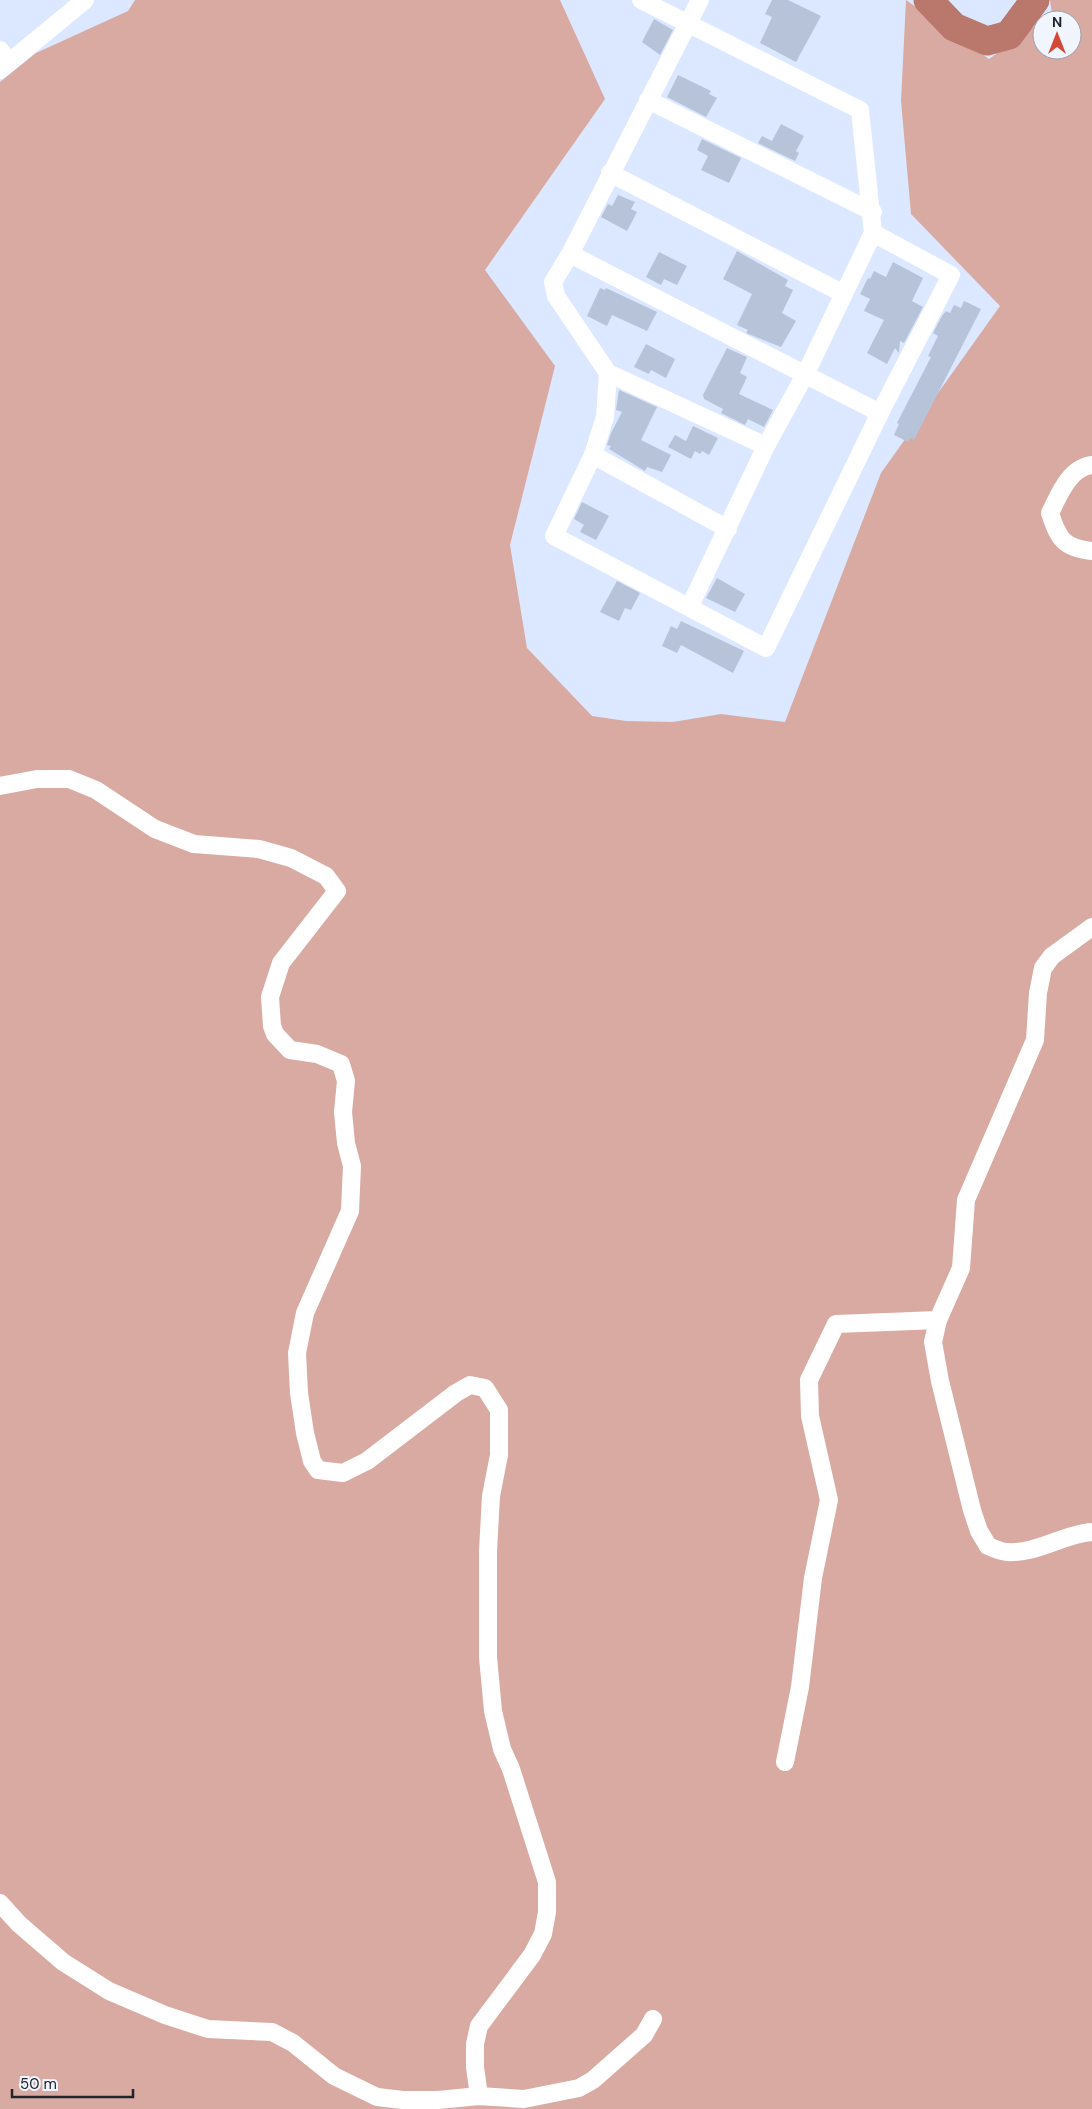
<svg xmlns="http://www.w3.org/2000/svg" width="1092" height="2109" font-family="'DM Sans',sans-serif">
  <style>
    .green { fill: #d9aaa1 }
    .lines { fill: none; stroke-linecap: round; stroke-linejoin: round }
    .river { stroke: #ba786c; stroke-width: 29 }
    .building { fill: #b7c3d9 }
    .street { stroke: #fff; stroke-width: 18 }
  </style>
  <rect width="100%" height="100%" fill="#dce8ff"/>
  <polygon class="green" points="135,0 560,0 605,99 485,270 555,366 510,545 527,648 592,716 626,721 673,722 721,714 785,722 881,473 1000,306 911,214 901,101 906,0 989,59 1042,21 1042,50 1072,50 1072,20 1043,20 1052,14 1050,0 1092,0 1092,2109 0,2109 0,82 36,53 128,11"/>
  <g class="lines">
    <polyline class="river" points="928,0 954,27 987,41 1009,35 1035,0"/>
  </g>
  <g class="building">
    <polygon points="772,0 788,0 821,16 796,62 760,43 772,17 765,14"/>
    <polygon points="654,19 673,30 660,55 642,42"/>
    <polygon points="678,75 711,91 709,94 717,98 706,117 667,97"/>
    <polygon points="781,124 804,136 796,151 799,153 795,161 758,143 762,136 772,141"/>
    <polygon points="702,139 741,158 729,183 701,170 708,156 697,150"/>
    <polygon points="618,195 635,202 631,209 637,212 627,231 601,217 608,204 612,206"/>
    <polygon points="737,251 788,280 785,286 793,290 782,313 796,321 781,347 746,333 748,330 737,325 752,294 723,279"/>
    <polygon points="659,252 687,266 677,285 664,279 661,285 646,277"/>
    <polygon points="893,262 923,278 912,301 923,307 904,343 900,341 899,353 895,348 887,364 867,353 884,320 864,311 870,299 860,294 868,278 870,279 874,271 886,277"/>
    <polygon points="600,288 605,290 606,288 657,312 647,331 612,315 607,326 587,316"/>
    <polygon points="964,301 981,309 914,440 910,438 908,442 894,435 899,424 897,423 931,357 928,356 938,336 933,333 942,316 946,311 950,313 954,305 961,308"/>
    <polygon points="646,344 675,359 666,378 651,370 649,374 634,367"/>
    <polygon points="727,348 747,357 740,373 747,377 739,394 773,410 764,427 748,419 745,425 721,413 723,409 704,399 703,395"/>
    <polygon points="619,390 657,407 641,440 671,455 662,472 647,467 645,471 609,449 611,446 607,445 611,433 622,412 616,410"/>
    <polygon points="693,426 718,438 709,455 702,451 700,454 695,451 691,459 668,447 675,435 686,441"/>
    <polygon points="582,502 609,516 596,540 580,532 584,525 574,519"/>
    <polygon points="717,578 745,594 735,612 706,598"/>
    <polygon points="617,581 640,593 631,610 625,608 619,621 600,612"/>
    <polygon points="681,621 744,651 733,673 681,645 677,653 662,646 671,626 677,629"/>
  </g>
  <g class="lines">
    <g class="street">
      <polyline points="641,0 860,110 873,233 806,373 766,446 690,606"/>
      <polyline points="700,0 570,254 553,282 556,296 608,373 605,417 593,455 554,536 766,648 880,413 951,275 873,233"/>
      <polyline points="0,50 10,62"/>
      <polyline points="0,70 85,0"/>
      <polyline points="648,100 873,212"/>
      <polyline points="610,173 844,294"/>
      <polyline points="570,254 880,413"/>
      <polyline points="608,373 766,446"/>
      <polyline points="593,455 728,529"/>
      <path d="M1092 465C1069 468 1059 495 1050 513 1058 539 1064 548 1092 551"/>
      <polyline points="0,786 37,779 69,779 96,790 155,829 194,844 259,849 291,858 326,876 337,891 281,963 270,997 272,1026 275,1034 290,1050 317,1054 341,1064 346,1081 343,1112 346,1143 352,1166 350,1211 305,1313 297,1353 299,1393 305,1433 312,1461 318,1470 343,1473 367,1461 456,1393 470,1385 485,1388 499,1410 499,1455 491,1496 488,1551 488,1657 493,1711 502,1749 511,1769 547,1882 547,1912 543,1934 532,1955 479,2026 475,2044 475,2067 479,2096"/>
      <path d="M1092 927 1052 956 1043 968 1038 993 1035 1040 966 1200 961 1268 938 1320 933 1342 940 1381 972 1510 979 1531 988 1546C993 1548 1001 1552 1007 1552 1037 1554 1063 1534 1092 1532"/>
      <polyline points="785,1762 800,1687 813,1578 829,1500 810,1416 809,1380 836,1324 938,1320"/>
      <polyline points="0,1903 19,1924 63,1962 109,1991 165,2015 208,2029 272,2032 293,2043 334,2076 377,2097 403,2100 438,2100 479,2096 524,2099 579,2088 593,2080 644,2035 653,2019"/>
    </g>
  </g>
  <g transform="translate(1057 35)"><circle r="24" fill="#f0f5fe" stroke="#9da1aa"/>
  <path d="M0-4L9 19L0 12L-9 19Z" fill="#d54835"/>
  <text y="-8" font-size="14" font-weight="bold" text-anchor="middle" fill="#20242c">N</text>
  </g>
  <path d="M12 2089v8h121v-8" fill="none" stroke="#20242c" stroke-width="2.5"/>
  <text x="20" y="2089" font-size="15" fill="#20242c" stroke="#f0f5fe" stroke-width="4" paint-order="stroke">50 m</text>
</svg>
